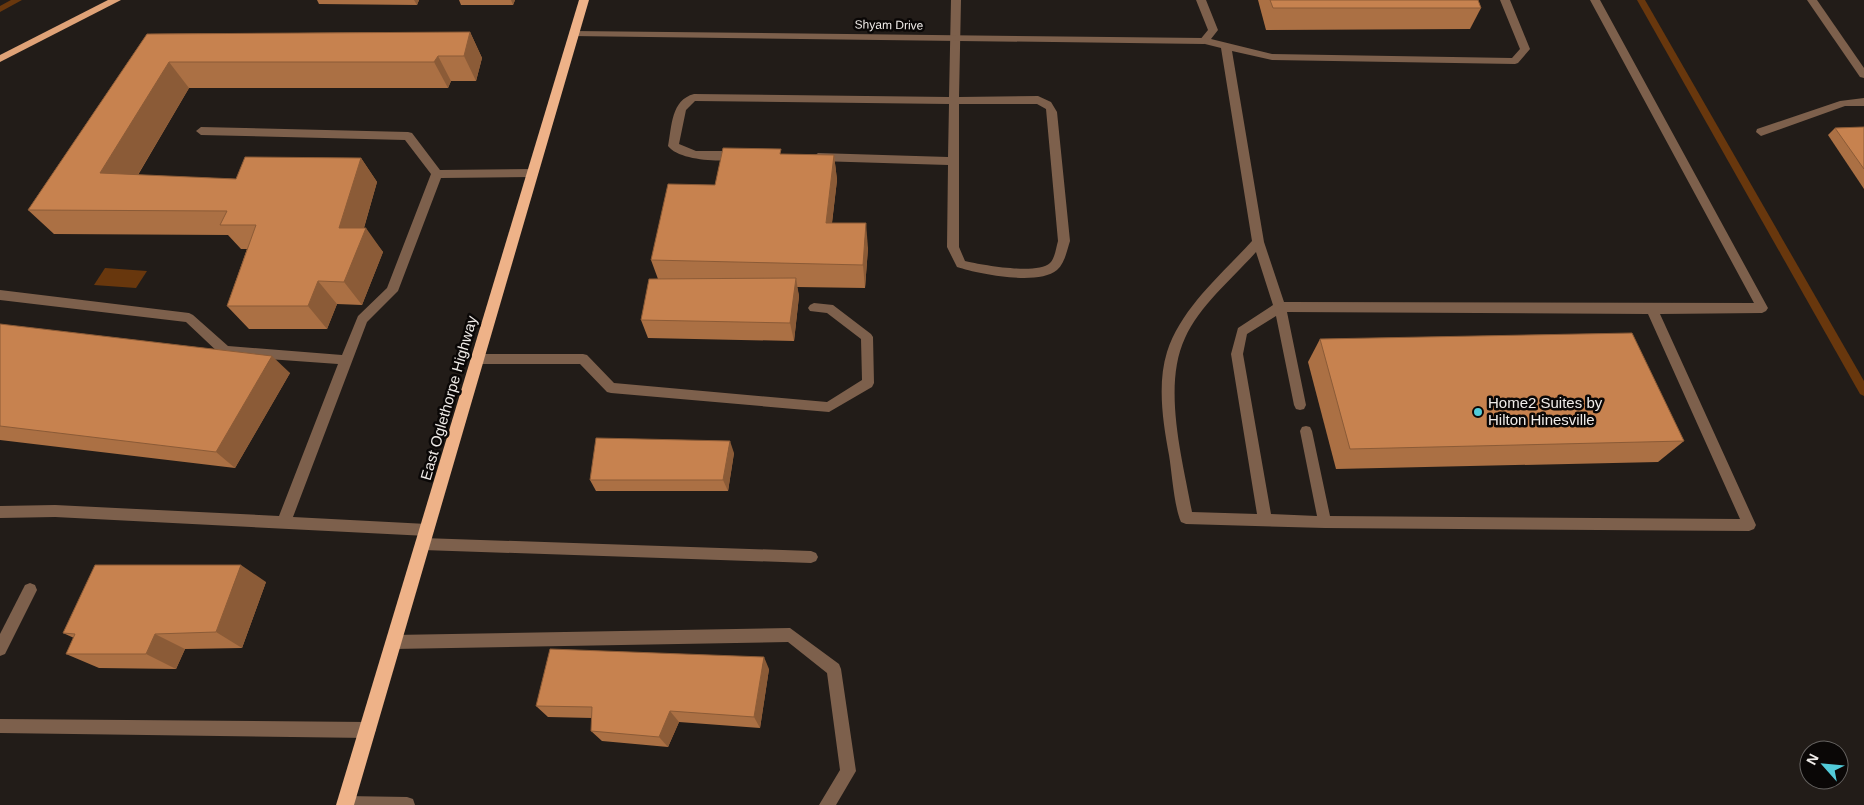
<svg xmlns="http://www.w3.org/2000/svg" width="1864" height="805" font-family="Arial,sans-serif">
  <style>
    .water { fill: #68370d }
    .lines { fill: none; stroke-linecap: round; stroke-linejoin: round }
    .stream { fill: #68370d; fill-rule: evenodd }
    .service { fill: #7d604c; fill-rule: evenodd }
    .minor { fill: #7d604c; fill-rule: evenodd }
    .primary { fill: #dfa277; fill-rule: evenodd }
    .trunk { fill: #eeb288; fill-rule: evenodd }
    .wall { fill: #ab7044 }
    .shaded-wall { fill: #8b5b37 }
    .building { fill: #c7824f; stroke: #8b5b37 }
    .poi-dot { fill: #52cbd9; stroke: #0a0706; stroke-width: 2 }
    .labels { text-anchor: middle; stroke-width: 5; stroke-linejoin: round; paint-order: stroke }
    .far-street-label { font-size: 12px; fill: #f0ece9; stroke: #0a0706 }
    .street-label { font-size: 15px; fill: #f0ece9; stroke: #0a0706 }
    .poi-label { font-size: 15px; fill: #f0ece9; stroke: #0a0706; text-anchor: start }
  </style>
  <rect width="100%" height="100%" fill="#221c18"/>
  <polygon class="water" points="105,268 147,271 136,288 94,285"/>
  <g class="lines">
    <g class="stream">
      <polygon points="11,0 22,0 0,12 0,6"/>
      <polygon points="1637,0 1645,0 1864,381 1864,396 1860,394"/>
    </g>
    <g class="service">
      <path d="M951 0H961L959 97 1038 96 1051 102 1057 112 1070 241C1067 250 1065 263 1057 270 1038 286 979 274 957 267L947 247 948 165 818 161 813 157 818 153 948 157 949 104 695 101 686 110 679 144 696 151H738L742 152 743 155 742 158C725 163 679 161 668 146 672 126 671 100 694 94L949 97ZM959 104H1037L1046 109 1058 241C1056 248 1055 258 1050 263 1037 275 982 265 965 261L959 247Z"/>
      <path d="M1196 0H1206L1218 30 1211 39 1272 54 1512 58 1520 49 1500 0H1510L1530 49 1518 63 1515 64 1272 60 1232 51 1264 242 1284 302 1754 303 1590 0H1600L1768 308 1766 311 1762 313 1660 314 1756 525 1754 529 1749 531 1325 528 1186 524 1181 522C1174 506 1172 473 1169 455 1163 423 1157 384 1167 352 1181 308 1222 274 1252 241L1221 48 1201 43 1199 41 1208 30ZM1256 252 1273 305 1238 328 1231 354 1257 514 1192 512C1183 461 1162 387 1185 338 1200 305 1232 279 1256 252ZM1287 312 1648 314 1740 519 1330 516 1312 431 1310 427 1306 426 1302 427 1300 431 1317 516 1271 514 1243 354 1247 334 1276 316 1294 405 1296 409 1300 410 1304 409 1306 405Z"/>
      <polygon points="1807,0 1817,0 1864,68 1864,78 1860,77"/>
      <polygon points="1864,98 1864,106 1845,106 1761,136 1756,132 1757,129 1840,101"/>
      <polygon points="201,127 408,132 412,133 440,170 533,169 538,173 533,177 441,178 398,291 367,322 293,517 427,524 432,526 434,530 432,534 427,536 55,517 0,518 0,506 55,505 279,516 338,364 225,356 221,355 186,322 0,300 0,290 189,313 193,315 228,346 342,355 358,316 387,288 431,174 405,140 201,135 196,131"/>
      <polygon points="814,303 833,305 871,334 873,337 874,383 872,387 829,412 611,393 607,392 580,364 477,364 473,363 471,359 473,355 477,354 583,354 587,355 614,383 827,402 862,380 861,339 827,313 810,311 808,308 810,305"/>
      <polygon points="423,538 811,551 816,553 818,557 816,561 811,563 423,550 418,548 416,544 418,540"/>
      <polygon points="30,583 35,585 37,590 5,654 0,656 0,634 25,585"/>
      <polygon points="790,628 839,664 841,669 856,771 836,805 819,805 840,770 827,673 788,642 393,649 388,647 386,642 388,637 393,635"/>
      <polygon points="0,719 368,722 373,725 376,730 373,735 368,738 0,733"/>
      <polygon points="345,796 407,797 413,799 415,805 338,805 339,798"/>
    </g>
    <polygon class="minor" points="574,31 1204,38 1209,41 1204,44 571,36 571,32"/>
    <polygon class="primary" points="108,0 121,0 0,62 0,55"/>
    <polygon class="trunk" points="579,0 589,0 354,805 336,805"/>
  </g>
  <g class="wall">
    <polygon points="317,0 419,0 417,5 319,4"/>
    <polygon points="459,0 515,0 513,5 461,5"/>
    <polygon points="1258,0 1478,0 1481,8 1470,29 1266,30"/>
    <polygon points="470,32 482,58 476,81 451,81 448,88 189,88 138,175 236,179 361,158 377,182 364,228 383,252 362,305 337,304 327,329 249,329 227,306 247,249 241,249 228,235 54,234 28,210 147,34"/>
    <polygon points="1864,127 1864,189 1828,135 1835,128"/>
    <polygon points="782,154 834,155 837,180 832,223 868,248 865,288 797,287 799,296 794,341 648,338 641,320 658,279 651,260 715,185"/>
    <polygon points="0,324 290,373 235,468 0,440"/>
    <polygon points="1320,339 1684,441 1658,462 1336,469 1308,362"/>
    <polygon points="734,453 728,491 596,491 590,480"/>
    <polygon points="266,582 242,648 185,649 176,669 99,668 66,654 74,638 63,633"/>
    <polygon points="769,669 760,728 679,722 668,747 602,741 591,731 592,718 548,717 536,706"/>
  </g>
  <g class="shaded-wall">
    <polygon points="414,0 419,0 417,5"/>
    <polygon points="511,0 515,0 513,5"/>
    <polygon points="470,32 482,58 476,81 464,56"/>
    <polygon points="438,56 451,81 448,88 434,62"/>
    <polygon points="169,62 189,88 124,198 100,173"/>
    <polygon points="834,155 837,180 829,247 826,223"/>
    <polygon points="361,158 377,182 358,248 366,228 383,252 362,305 344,282 339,228"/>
    <polygon points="866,223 868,248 865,288 863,265"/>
    <polygon points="796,278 799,296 794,341 790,323"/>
    <polygon points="318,281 337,304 327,329 308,306"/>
    <polygon points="272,356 290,373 235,468 216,452"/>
    <polygon points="730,441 734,453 728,491 723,480"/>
    <polygon points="241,565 266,582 242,648 216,632"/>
    <polygon points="155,634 185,649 176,669 146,654"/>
    <polygon points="764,657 769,669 760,728 754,717"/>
    <polygon points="670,711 679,722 668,747 659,737"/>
  </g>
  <g class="building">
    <polygon points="1270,0 1478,0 1481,8 1273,8"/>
    <polygon points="470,32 464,56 438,56 434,62 169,62 100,173 236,179 245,157 361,158 339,228 366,228 344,282 318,281 308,306 227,306 256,225 220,225 227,211 28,210 147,34"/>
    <polygon points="1864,127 1864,169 1835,128"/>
    <polygon points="723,148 781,149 780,154 834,155 826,223 866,223 863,265 651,260 668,184 715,185"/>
    <polygon points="796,278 790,323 641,320 649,279"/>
    <polygon points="0,324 272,356 216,452 0,426"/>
    <polygon points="1632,333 1684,441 1350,449 1320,339"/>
    <polygon points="596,438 730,441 723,480 590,480"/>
    <polygon points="95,565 241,565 216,632 155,634 146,654 66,654 75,634 63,633"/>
    <polygon points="550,649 764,657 754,717 670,711 659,737 591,731 592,707 536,706"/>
  </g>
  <circle class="poi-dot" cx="1478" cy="412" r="5"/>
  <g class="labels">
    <g class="far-street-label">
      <text transform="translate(889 25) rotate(1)" y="4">Shyam Drive</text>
    </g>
    <g class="street-label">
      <text transform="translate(449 398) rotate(-74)" y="5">East Oglethorpe Highway</text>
    </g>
    <g class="poi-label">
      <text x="1488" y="408">Home2 Suites by<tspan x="1488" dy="17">Hilton Hinesville</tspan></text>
    </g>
  </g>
  <g transform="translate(1824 765) rotate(297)"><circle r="24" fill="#0a0706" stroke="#666361"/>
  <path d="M0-4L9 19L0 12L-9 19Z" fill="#52cbd9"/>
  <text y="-8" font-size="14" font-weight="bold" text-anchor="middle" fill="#f0ece9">N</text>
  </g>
</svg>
